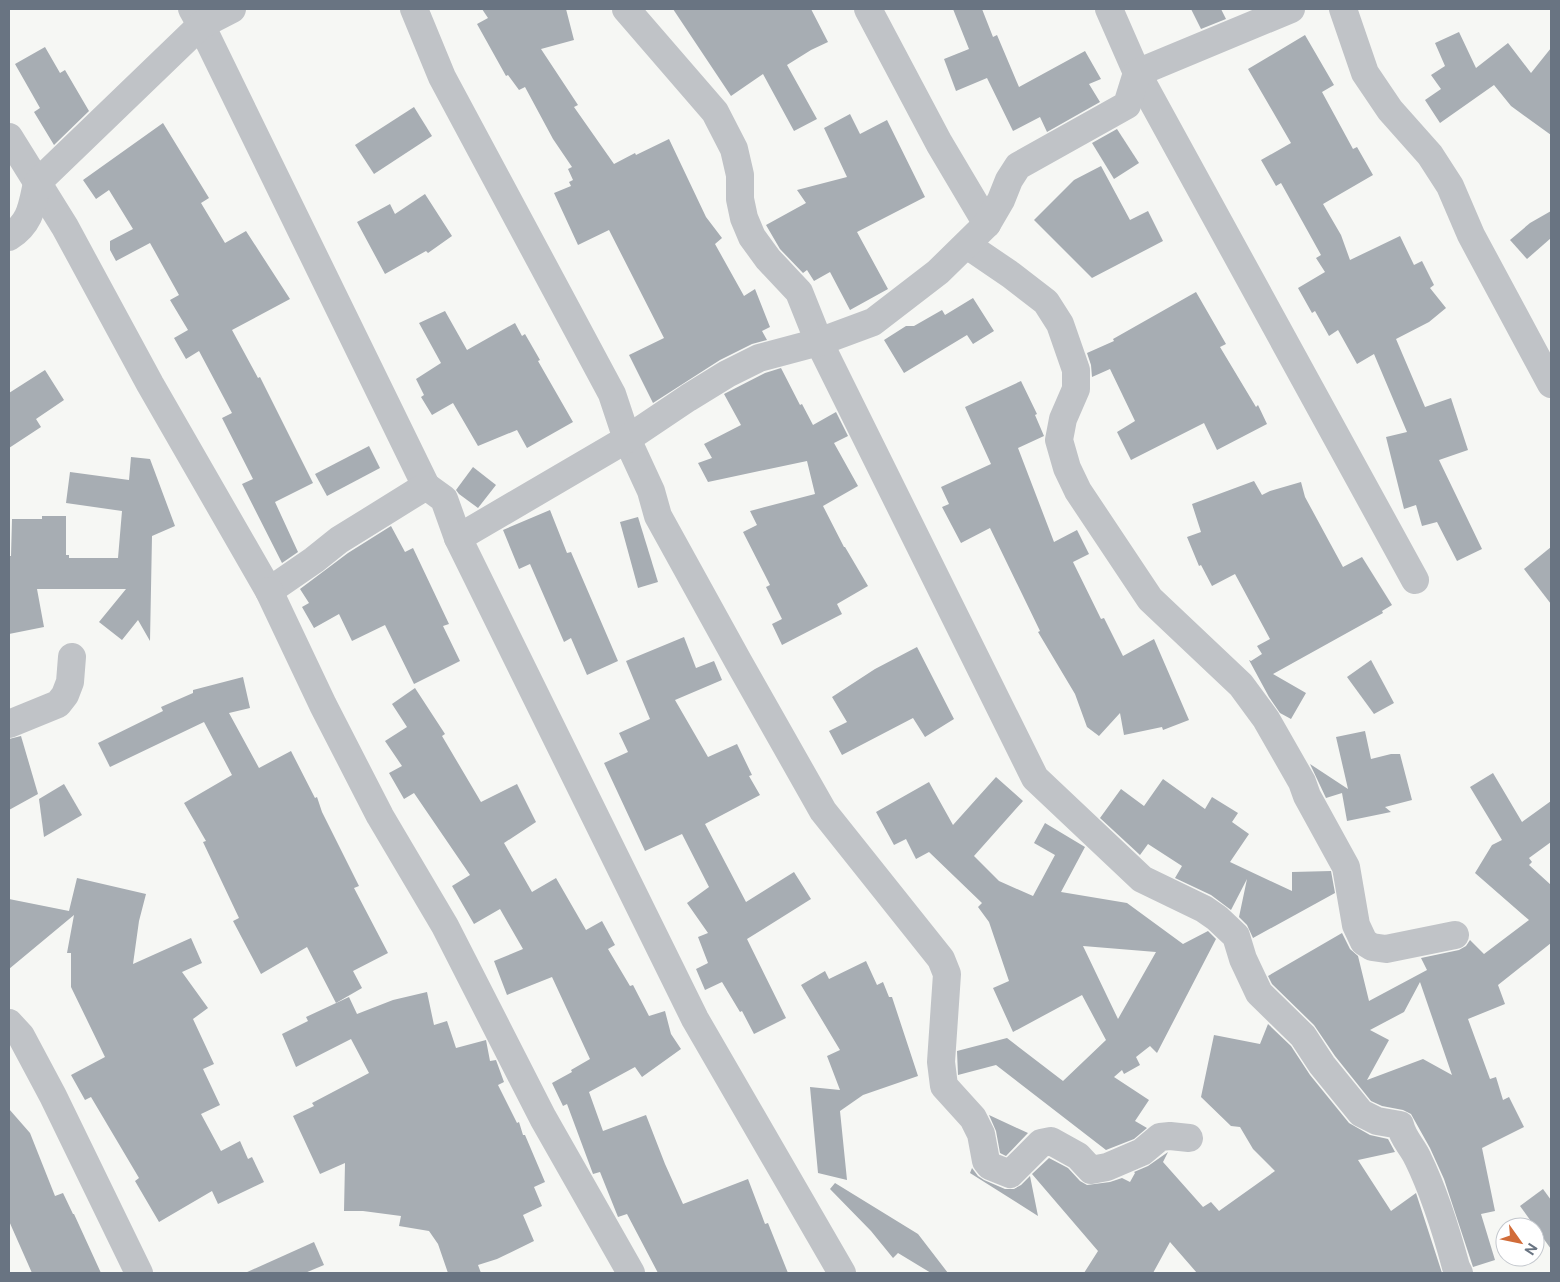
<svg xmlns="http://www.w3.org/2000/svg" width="1560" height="1282" font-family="'Public Sans',sans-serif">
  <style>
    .building { fill: #a7adb3; fill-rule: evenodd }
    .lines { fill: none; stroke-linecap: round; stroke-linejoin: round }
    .minor { stroke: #c0c3c7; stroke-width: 28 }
  </style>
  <rect width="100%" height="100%" fill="#f6f7f4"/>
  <g class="building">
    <polygon points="482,9 566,9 574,40 541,49 578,105 574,107 614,164 635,153 636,155 669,139 706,217 722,238 715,244 744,296 755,289 770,327 762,331 767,340 752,344 720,360 653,403 629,355 664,338 609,230 578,245 554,193 571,186 569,182 573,180 568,169 572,167 553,139 525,87 519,90 508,75 506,76 477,24 488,18"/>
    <polygon points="673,9 811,9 828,42 811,50 787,65 817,119 794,131 763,74 731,96"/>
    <polygon points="953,9 982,9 993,37 997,35 1019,87 1085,51 1101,79 1089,84 1100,102 1047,132 1040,117 1013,131 987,78 956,91 944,59 969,49"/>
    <polygon points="1191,9 1221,9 1226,19 1201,29"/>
    <polygon points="1459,32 1476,68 1508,43 1531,73 1551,48 1551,135 1511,106 1494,85 1440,123 1425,100 1441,89 1431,75 1445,66 1435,43"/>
    <polygon points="1305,35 1334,85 1322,92 1353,149 1357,147 1373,175 1323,204 1341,235 1350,260 1400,236 1414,265 1422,261 1434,285 1430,288 1446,308 1429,322 1396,339 1425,407 1451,398 1468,450 1439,460 1482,549 1457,561 1437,522 1422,526 1416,505 1404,509 1386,437 1407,432 1374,354 1357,364 1338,330 1329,336 1315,311 1312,313 1298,288 1325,272 1316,258 1321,255 1281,183 1276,186 1261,160 1291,143 1248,69"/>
    <polygon points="45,47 60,73 65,70 89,111 54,145 34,112 40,108 15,64"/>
    <polygon points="414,107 432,136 374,174 355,145"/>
    <polygon points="850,114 860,134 887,120 925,197 857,232 888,289 850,310 830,272 814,281 807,270 803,273 780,249 766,225 806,203 797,190 847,177 824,128"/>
    <polygon points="163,123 209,198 201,203 225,243 246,231 290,299 232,330 258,378 260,377 313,483 275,502 298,552 282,563 242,484 253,479 222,418 232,413 199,351 186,359 174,338 188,330 170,300 179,295 150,243 116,261 110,250 110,241 133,229 109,190 96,199 83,180"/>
    <polygon points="1117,129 1139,163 1114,179 1092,143"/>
    <polygon points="1101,166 1130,220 1148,211 1163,241 1092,278 1034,220 1074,180"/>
    <polygon points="425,194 452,236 428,253 426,251 385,274 357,222 390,204 395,214"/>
    <polygon points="1551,211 1551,238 1527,259 1510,240 1530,223"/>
    <polygon points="1196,292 1226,344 1220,347 1256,407 1258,405 1267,424 1217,450 1204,423 1131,460 1117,432 1135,421 1110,369 1092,377 1091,365 1087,353 1114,341 1113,339"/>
    <polygon points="973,298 994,331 973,344 967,335 904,373 884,340 906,326 914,326 942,310 945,315"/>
    <polygon points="445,311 467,350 515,323 522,336 525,334 540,360 538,361 573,422 527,448 517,430 478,446 453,403 432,415 421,397 424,395 416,379 441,363 419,323"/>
    <polygon points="781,368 800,405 802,404 813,425 836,412 848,436 834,443 858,486 823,506 844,547 845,547 868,586 837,604 842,614 782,645 772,624 782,619 766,587 770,585 743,532 757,525 750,511 815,494 807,461 708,482 698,463 712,458 704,444 741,425 724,394 765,373"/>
    <polygon points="45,370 64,400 36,419 41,427 9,448 9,393"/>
    <polygon points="1021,381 1037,414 1035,415 1044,436 1018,448 1054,542 1077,530 1089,554 1073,562 1101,619 1104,618 1123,656 1154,639 1189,720 1163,730 1162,727 1124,735 1120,713 1099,736 1087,727 1075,694 1038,632 1040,631 990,528 961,543 942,507 949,504 941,487 991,464 965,407"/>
    <polygon points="369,446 380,468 327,496 315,474"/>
    <polygon points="131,457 150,459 175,526 152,536 150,641 138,620 122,640 99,622 126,589 37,589 44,627 9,634 9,556 11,556 12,519 42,519 42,516 66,516 66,555 69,555 69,558 118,558 122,511 66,503 70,472 129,480"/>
    <polygon points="473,467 496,485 478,508 459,494 456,490"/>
    <polygon points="1254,481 1262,495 1270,491 1301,482 1305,497 1343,567 1362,557 1392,605 1382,611 1383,613 1273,674 1306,693 1291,719 1280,713 1269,697 1249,660 1251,661 1262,654 1257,646 1270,639 1235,574 1212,586 1201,565 1199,566 1187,537 1201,532 1192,504"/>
    <polygon points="550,510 567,553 571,552 618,661 587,675 571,638 564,642 530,564 519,569 503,530"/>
    <polygon points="638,517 658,582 638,588 620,522"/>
    <polygon points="391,526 405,552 413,548 449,624 443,626 460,661 414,684 385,625 352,641 339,614 314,628 302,607 309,603 300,589 348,553"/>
    <polygon points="1551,547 1551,604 1524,569"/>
    <polygon points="684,637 696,668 714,661 722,680 675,700 708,757 737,744 752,775 749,776 760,795 705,824 746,902 794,872 811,899 747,939 786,1018 754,1034 742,1011 740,1012 722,982 705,990 696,969 708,963 698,937 708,933 687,903 709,887 682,834 645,851 604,763 628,752 619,733 650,719 626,661"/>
    <polygon points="917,647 954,719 925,737 913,718 842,755 829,731 847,722 832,697 875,669"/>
    <polygon points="1371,660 1394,703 1374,714 1347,677"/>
    <polygon points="243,677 250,708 229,713 259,768 291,751 315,798 317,797 322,812 359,886 354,888 388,953 353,971 362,988 336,1003 307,947 261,974 233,921 239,918 203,842 206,841 184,803 232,775 204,722 110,767 98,743 163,711 161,707 193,693 193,690"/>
    <polygon points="415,688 445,734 442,736 481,802 517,784 536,822 504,843 532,892 556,878 586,930 602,921 615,945 608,949 630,986 633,985 649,1016 665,1011 671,1034 681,1049 642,1077 635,1067 589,1092 603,1131 646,1115 665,1164 683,1204 748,1179 765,1224 768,1223 788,1273 658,1273 627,1214 618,1217 600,1172 593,1174 567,1104 563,1106 552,1083 572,1072 571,1070 590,1059 552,977 507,995 494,961 523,949 500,909 474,924 452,886 470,875 414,793 404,799 389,773 402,766 385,741 407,727 392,704"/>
    <polygon points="1365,731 1371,759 1391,754 1400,754 1412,800 1385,807 1391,812 1347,821 1342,793 1326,798 1310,764 1348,789 1336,737"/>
    <polygon points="21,736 38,794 9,810 9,739"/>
    <path d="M1493 773 1522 822 1551 801V842L1529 858 1532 862 1529 865 1551 885V943L1498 985 1505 1004 1468 1019 1490 1079 1496 1077 1503 1100 1509 1097 1524 1127 1482 1148 1495 1211 1481 1214 1495 1260 1473 1267 1444 1179 1430 1148 1411 1114 1403 1110 1382 1106 1371 1101 1335 1056 1314 1025 1272 984 1268 976 1342 933 1350 949 1358 956 1369 1001 1427 970 1421 958 1459 950 1466 946 1470 940 1484 954 1529 920 1475 873 1492 845 1502 840 1470 787ZM1420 982 1452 1075 1423 1059 1367 1080 1389 1040 1370 1030 1404 1012Z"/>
    <path d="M996 777 1023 801 974 856 999 881 1033 896 1055 855 1034 843 1045 823 1085 847 1061 892 1127 903 1183 944 1208 931 1216 939 1157 1053 1150 1046 1136 1057 1140 1065 1124 1074 1122 1070 1114 1077 1149 1100 1135 1121 1147 1128 1134 1139 1106 1150 996 1065 958 1075 957 1051 1007 1038 1063 1081 1106 1040 1082 995 1013 1032 993 988 1009 981 989 922 978 907 982 903 929 852 916 859 906 839 894 845 876 812 929 782 953 825ZM1083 946 1156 952 1118 1019Z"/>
    <polygon points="1163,779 1205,809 1212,797 1238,813 1232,822 1249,834 1230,862 1292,891 1292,872 1331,871 1335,893 1253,938 1247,925 1239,917 1247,879 1231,910 1211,895 1175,878 1182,866 1148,844 1140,855 1100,818 1121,789 1144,806"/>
    <polygon points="64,784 82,815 44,837 39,799"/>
    <polygon points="77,878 146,894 139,921 133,964 191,938 202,963 182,972 208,1008 193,1019 214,1064 203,1069 220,1105 201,1114 221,1151 240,1141 248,1159 252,1157 264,1182 218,1204 212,1191 159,1222 135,1181 139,1178 91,1097 85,1100 71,1075 105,1057 71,987 71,953 67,953 74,915 9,969 9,899 69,911"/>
    <polygon points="866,961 877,985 883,982 889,997 892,997 918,1076 863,1095 840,1111 847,1180 818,1173 810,1087 840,1090 827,1056 840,1050 801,985 825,971 829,979"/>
    <polygon points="427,992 434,1025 447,1021 456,1048 486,1040 490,1061 496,1060 504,1082 498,1085 517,1123 519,1122 523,1135 525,1135 545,1182 534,1187 542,1206 523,1215 534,1241 497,1259 478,1265 481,1273 448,1273 438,1244 429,1231 399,1226 401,1216 363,1211 344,1211 345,1163 320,1174 293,1116 314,1106 312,1103 369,1073 351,1039 296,1067 282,1034 308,1021 306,1017 349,997 357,1014 393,1000"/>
    <polygon points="1268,1024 1291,1046 1310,1075 1349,1123 1370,1135 1388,1139 1395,1152 1358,1160 1391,1211 1416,1193 1442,1273 1197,1273 1170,1242 1153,1273 1084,1273 1098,1251 1032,1174 1049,1158 1068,1168 1080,1181 1087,1185 1110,1182 1122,1178 1130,1182 1135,1173 1134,1172 1148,1166 1168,1152 1163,1162 1203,1207 1211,1202 1219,1211 1275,1171 1253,1149 1240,1127 1231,1126 1201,1097 1214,1035 1260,1044"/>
    <polygon points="9,1109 30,1133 55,1196 63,1193 73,1214 74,1214 101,1273 32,1273 9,1221"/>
    <polygon points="989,1115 1028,1133 1006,1156 1000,1153 996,1131"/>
    <polygon points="972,1168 978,1176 984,1180 1005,1189 1014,1189 1021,1185 1030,1176 1038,1216 970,1173"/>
    <polygon points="835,1183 918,1234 948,1273 931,1273 898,1253 893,1258 871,1231 830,1189"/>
    <polygon points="1543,1189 1551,1200 1551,1249 1520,1206"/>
    <polygon points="314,1242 324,1265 305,1273 245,1273"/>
  </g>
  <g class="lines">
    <g class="minor">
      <polyline points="192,9 201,25 426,486"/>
      <polyline points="414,9 442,77 612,394 627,439 651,491 658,516 738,661 823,811 941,959 947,974 941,1062 944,1086 973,1118 981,1134 986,1161 990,1166 1010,1174 1041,1143 1051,1141 1078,1156 1091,1170 1107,1167 1142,1152 1160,1137 1170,1136 1189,1138"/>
      <path d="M626 9 715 112 734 149 740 175V199L744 218 752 237 768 259 799 292 819 342 1035 778 1142 879 1204 909 1217 918 1236 936 1243 959 1259 993 1303 1036 1322 1065 1361 1113 1377 1121 1400 1125C1403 1139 1413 1147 1418 1159 1435 1194 1446 1230 1456 1267L1459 1273"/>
      <polyline points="868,9 939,143 987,224"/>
      <polyline points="1109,9 1137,73 1415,580"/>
      <polyline points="1343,9 1365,73 1390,110 1430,155 1450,186 1471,235 1551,384"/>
      <polyline points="9,137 65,227 150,384 269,591 314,560 339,540 426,486 444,499 458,538 695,1019 842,1273"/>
      <path d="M9 237C31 223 32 206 37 183L201 25 232 9"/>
      <polyline points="967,245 1011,275 1046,302 1060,324 1076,370 1076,389 1063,419 1059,440 1067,468 1078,491 1150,599 1241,685 1266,719 1302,782 1307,796 1346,867 1356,925 1364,942 1372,947 1386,949 1455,935"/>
      <polyline points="458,538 627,439 688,398 727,374 759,358 819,342 873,322 938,272 987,224 1001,200 1009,180 1018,166 1127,105 1137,73 1291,9"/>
      <polyline points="269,591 323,705 380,816 445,926 543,1118 631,1273"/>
      <polyline points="9,724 58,704 65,695 70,682 72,657"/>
      <polyline points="9,1023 21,1036 53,1096 139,1273"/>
    </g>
  </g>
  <rect width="1560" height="1282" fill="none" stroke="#697482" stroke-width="20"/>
  <g transform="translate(1520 1242) rotate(123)"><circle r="24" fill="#ffffff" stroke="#c3c7cd"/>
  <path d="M0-4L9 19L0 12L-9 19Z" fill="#d16c39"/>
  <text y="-8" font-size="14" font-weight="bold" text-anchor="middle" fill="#697482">N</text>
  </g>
</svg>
